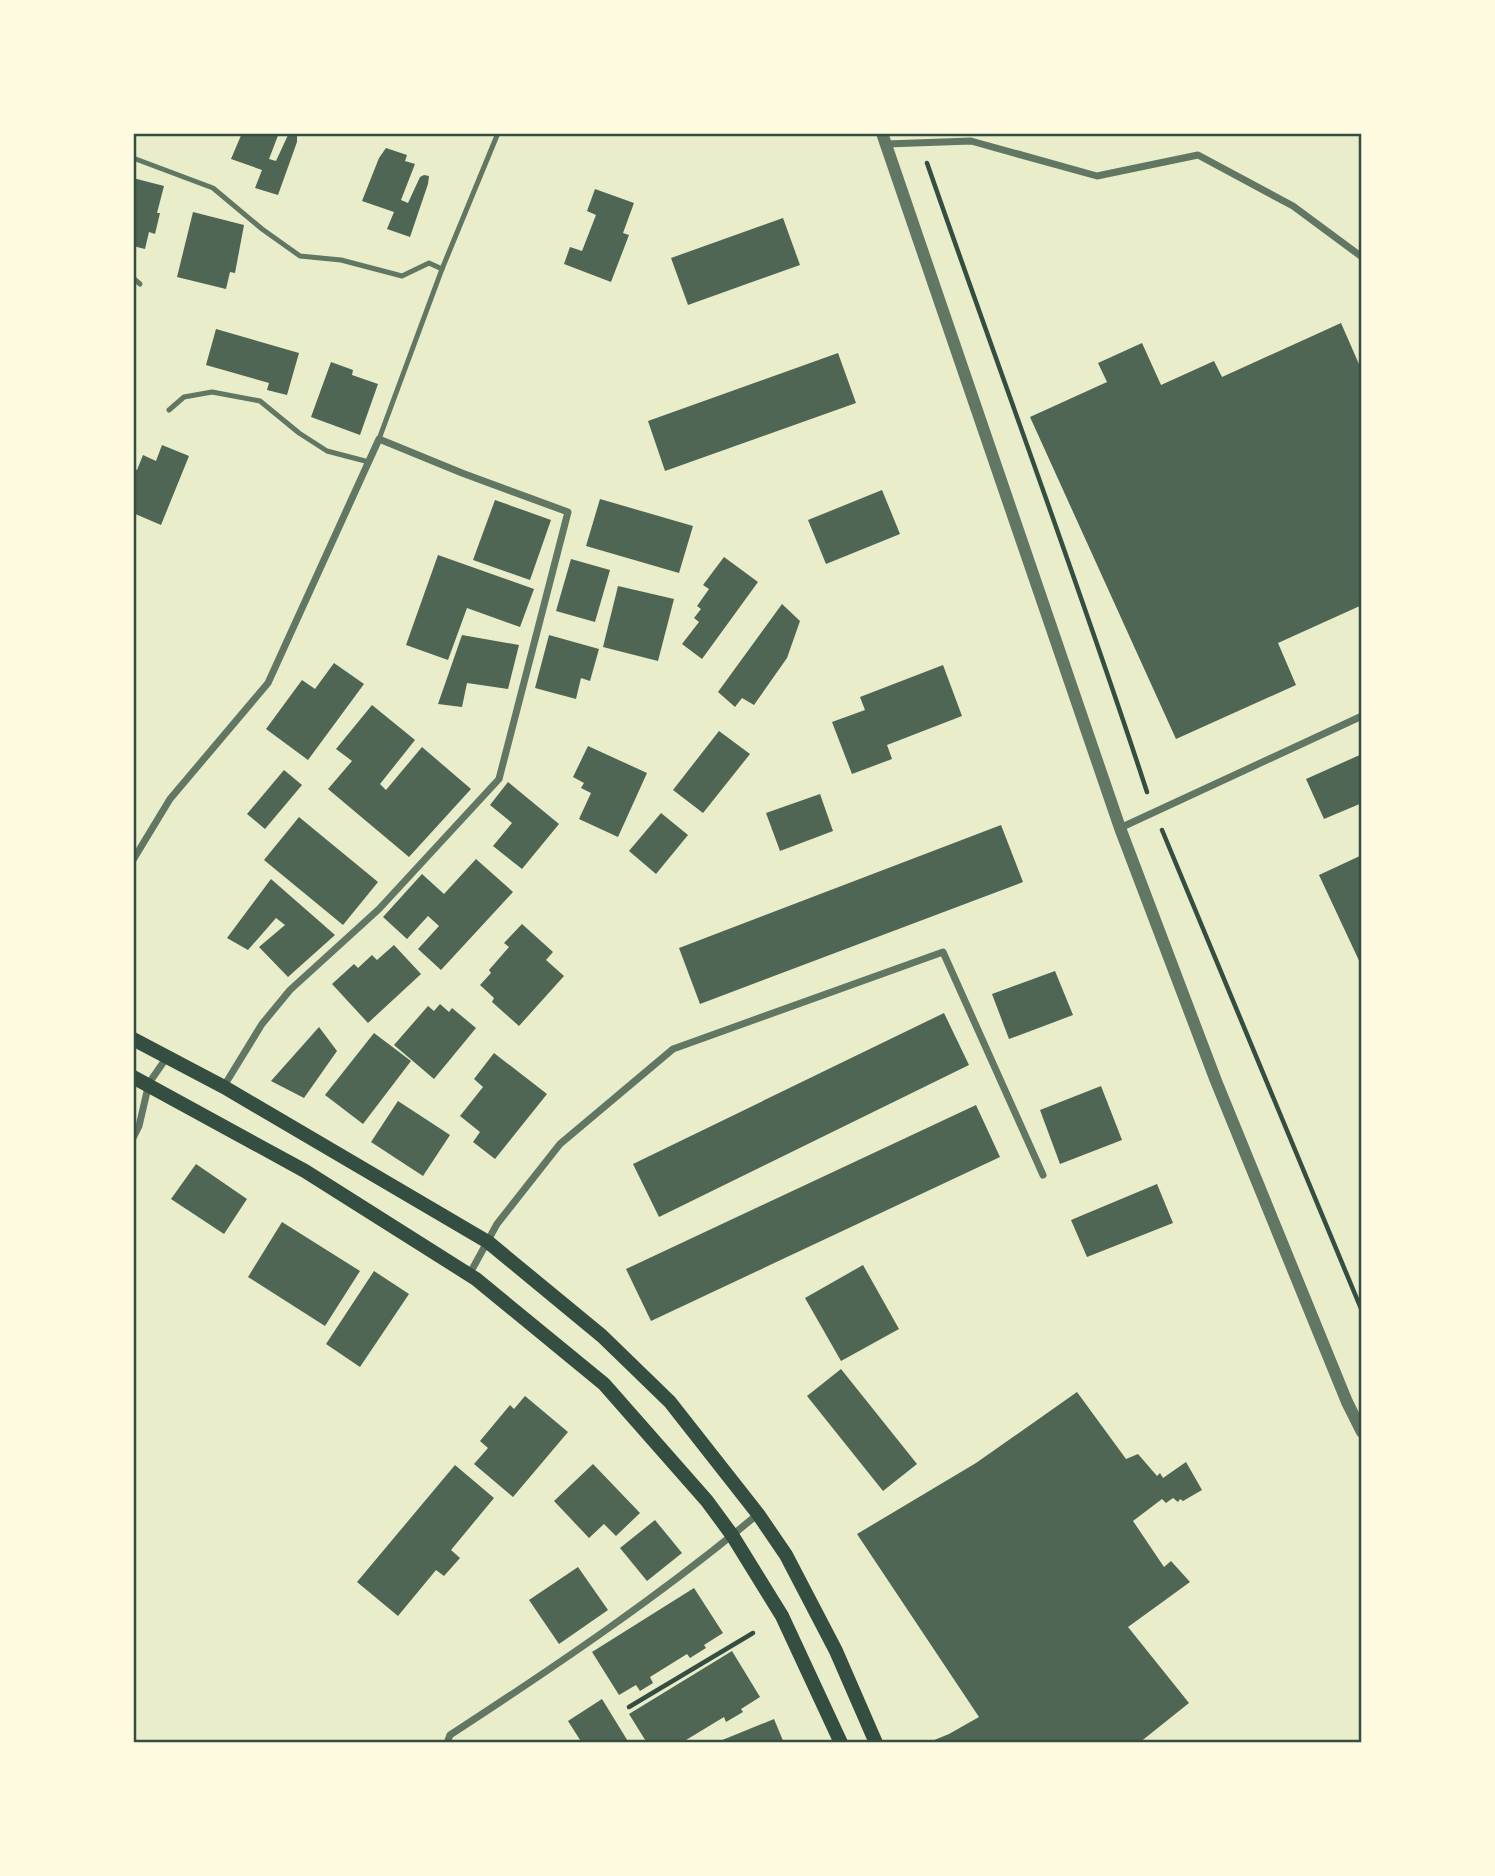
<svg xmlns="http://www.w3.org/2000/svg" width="1495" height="1876" font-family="Ubuntu,sans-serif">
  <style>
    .building { fill: #4f6655 }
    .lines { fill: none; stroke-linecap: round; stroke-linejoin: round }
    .path { stroke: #344e41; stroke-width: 4.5 }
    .service { stroke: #617663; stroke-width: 5 }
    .minor { stroke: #617663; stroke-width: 7 }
    .tertiary { stroke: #617663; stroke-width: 12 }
    .secondary { stroke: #344e41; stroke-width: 14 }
    .neatline { fill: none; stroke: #344e41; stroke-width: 2.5 }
  </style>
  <rect width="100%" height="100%" fill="#e9edc9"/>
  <g class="building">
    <polygon points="242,133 279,133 269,159 276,161 288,135 292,133 297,134 297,142 278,195 255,188 262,170 231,159"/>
    <polygon points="386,148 407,155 405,161 415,164 401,200 408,203 420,177 424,175 429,176 428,184 410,237 387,229 394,212 362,201 379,158"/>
    <polygon points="133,178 164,186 157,213 160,213 155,234 149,232 145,249 133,246"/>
    <polygon points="595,189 634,203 623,233 629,235 611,282 564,264 570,247 582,251 596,215 587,211"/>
    <polygon points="193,212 244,225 235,273 230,272 226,289 177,277"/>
    <polygon points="783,218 800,265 688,305 671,258"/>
    <polygon points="1341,323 1362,371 1362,605 1278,643 1296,685 1176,739 1030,417 1107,382 1098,363 1142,343 1161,385 1214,361 1222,377"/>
    <polygon points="216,329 299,353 287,395 267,390 269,383 206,365"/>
    <polygon points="838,353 856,403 665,471 648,421"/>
    <polygon points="331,362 353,370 352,375 378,384 360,435 311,417"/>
    <polygon points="162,445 189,456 161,525 133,513 133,469 137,470 143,455 156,461"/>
    <polygon points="882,490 900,534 826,564 808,520"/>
    <polygon points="600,499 693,526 679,573 586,546"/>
    <polygon points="495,500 551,520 530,580 473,560"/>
    <polygon points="438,555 534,589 520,627 467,608 448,660 406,645"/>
    <polygon points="724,557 758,582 702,659 682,644 699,622 694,618 701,609 697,606 709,589 703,585"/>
    <polygon points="571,559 610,570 595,622 556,611"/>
    <polygon points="618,586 674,599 658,661 603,647"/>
    <polygon points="782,604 800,621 787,658 754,705 742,698 735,707 718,692"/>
    <polygon points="462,635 519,645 508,689 467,683 462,707 438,704"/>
    <polygon points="549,635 599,649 590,681 581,678 576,699 535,688"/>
    <polygon points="334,663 364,684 308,760 266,729 302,680 315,689"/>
    <polygon points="943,665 962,716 887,745 892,759 852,774 832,722 865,710 860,697"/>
    <polygon points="372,705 415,740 380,784 386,790 422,747 471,789 409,857 328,789 352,761 336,749"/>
    <polygon points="719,731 750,754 703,813 673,790"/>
    <polygon points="588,746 647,773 618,837 579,819 591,793 581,788 584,783 573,777"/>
    <polygon points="1362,754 1362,803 1324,819 1306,779"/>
    <polygon points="284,770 302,785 265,829 247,814"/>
    <polygon points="508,782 559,824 522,869 493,846 512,823 490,805"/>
    <polygon points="820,794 833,831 780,851 766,813"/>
    <polygon points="661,813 688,835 656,874 629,851"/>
    <polygon points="299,817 378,882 343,925 264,860"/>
    <polygon points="1001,825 1023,882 700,1004 679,948"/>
    <polygon points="1362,855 1362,967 1319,875"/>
    <polygon points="476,859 513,892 441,970 418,949 439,926 428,916 407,939 383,917 422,874 444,894"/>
    <polygon points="271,879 335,935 288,977 259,947 285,925 276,918 248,950 227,938"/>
    <polygon points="522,924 553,952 546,960 564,976 519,1026 492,1002 494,998 480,985 491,973 489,970 509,947 504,943"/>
    <polygon points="394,945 421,974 368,1023 332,984 354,964 358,968 372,955 377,960"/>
    <polygon points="1055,971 1073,1015 1009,1039 992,994"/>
    <polygon points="440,1004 449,1012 452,1008 476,1028 434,1079 394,1045 428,1006 434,1011"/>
    <polygon points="944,1013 969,1065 659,1217 633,1164"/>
    <polygon points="319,1027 337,1051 304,1098 271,1081"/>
    <polygon points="374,1033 411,1061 363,1124 325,1095"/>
    <polygon points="494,1053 547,1094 495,1159 473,1142 480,1132 460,1116 483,1087 474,1079"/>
    <polygon points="1101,1086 1122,1140 1060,1164 1040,1110"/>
    <polygon points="398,1101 450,1135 423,1176 371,1142"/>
    <polygon points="976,1105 1000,1157 651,1321 626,1269"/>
    <polygon points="196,1164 247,1199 224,1234 171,1199"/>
    <polygon points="1157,1184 1173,1223 1087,1257 1071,1220"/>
    <polygon points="282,1222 360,1271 325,1326 248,1277"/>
    <polygon points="863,1265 899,1329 841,1361 805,1298"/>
    <polygon points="374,1271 409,1294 360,1367 326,1344"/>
    <polygon points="841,1369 917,1464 883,1491 807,1396"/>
    <polygon points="1077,1392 1126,1459 1138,1454 1157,1476 1160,1473 1163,1478 1186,1462 1202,1490 1183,1501 1180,1499 1178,1502 1173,1498 1166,1503 1162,1499 1133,1521 1164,1567 1171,1561 1190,1582 1128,1627 1189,1703 1139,1743 927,1743 949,1734 979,1717 857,1534 976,1463"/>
    <polygon points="525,1396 568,1432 513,1497 474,1464 488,1448 480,1441 510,1405 514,1409"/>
    <polygon points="593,1464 640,1513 616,1536 604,1524 589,1538 554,1501"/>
    <polygon points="455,1465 494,1498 451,1550 460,1558 444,1576 436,1570 398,1616 357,1582"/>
    <polygon points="655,1520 682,1553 647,1581 620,1548"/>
    <polygon points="578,1567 608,1610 559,1644 529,1600"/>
    <polygon points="694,1588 723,1633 704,1645 706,1648 690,1658 687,1654 650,1677 653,1683 640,1691 636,1685 619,1695 592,1652"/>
    <polygon points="732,1651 760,1697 741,1709 743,1712 726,1722 724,1717 686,1740 688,1743 647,1743 629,1714"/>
    <polygon points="602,1699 629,1743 582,1743 568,1721"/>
    <polygon points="774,1719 784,1743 715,1743"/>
  </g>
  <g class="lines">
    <g class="path">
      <path d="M927 163C1000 373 1078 581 1147 792"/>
      <polyline points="1162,830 1362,1311"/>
      <polyline points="629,1707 753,1633"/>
    </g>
    <g class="service">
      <polyline points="133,158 213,188 262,229 300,256 341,260 402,276 429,263 442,269"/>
      <polyline points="133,278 140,284"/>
      <polyline points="169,410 184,397 212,392 260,401 299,433 327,451 369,462"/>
      <polyline points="379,439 442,269 498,133"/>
    </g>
    <g class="minor">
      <polyline points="886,144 971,141 1097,176 1198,155 1293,206 1362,257"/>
      <polyline points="1120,828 1362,716"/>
      <polyline points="133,860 170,799 268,683 379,439 462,473 568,512 499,779 379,909 290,990 262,1024 224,1086"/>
      <polyline points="133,1138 139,1126 149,1083 167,1057"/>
      <polyline points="469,1275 497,1224 560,1144 673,1049 943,952 1043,1175"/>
      <path d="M447 1743 450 1735C556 1666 661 1595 758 1514"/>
    </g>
    <polyline class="tertiary" points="882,133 1120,828 1216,1081 1347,1402 1362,1432"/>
    <g class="secondary">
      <polyline points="133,1039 224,1087 488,1242 602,1336 670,1402 758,1514 786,1555 836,1651 876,1743"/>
      <polyline points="133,1077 305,1171 476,1279 604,1384 707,1501 732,1535 782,1616 841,1743"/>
    </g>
  </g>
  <rect width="1495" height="1876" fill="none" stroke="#fefae0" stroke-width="270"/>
  <rect x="135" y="135" width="1225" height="1606" class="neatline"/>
</svg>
